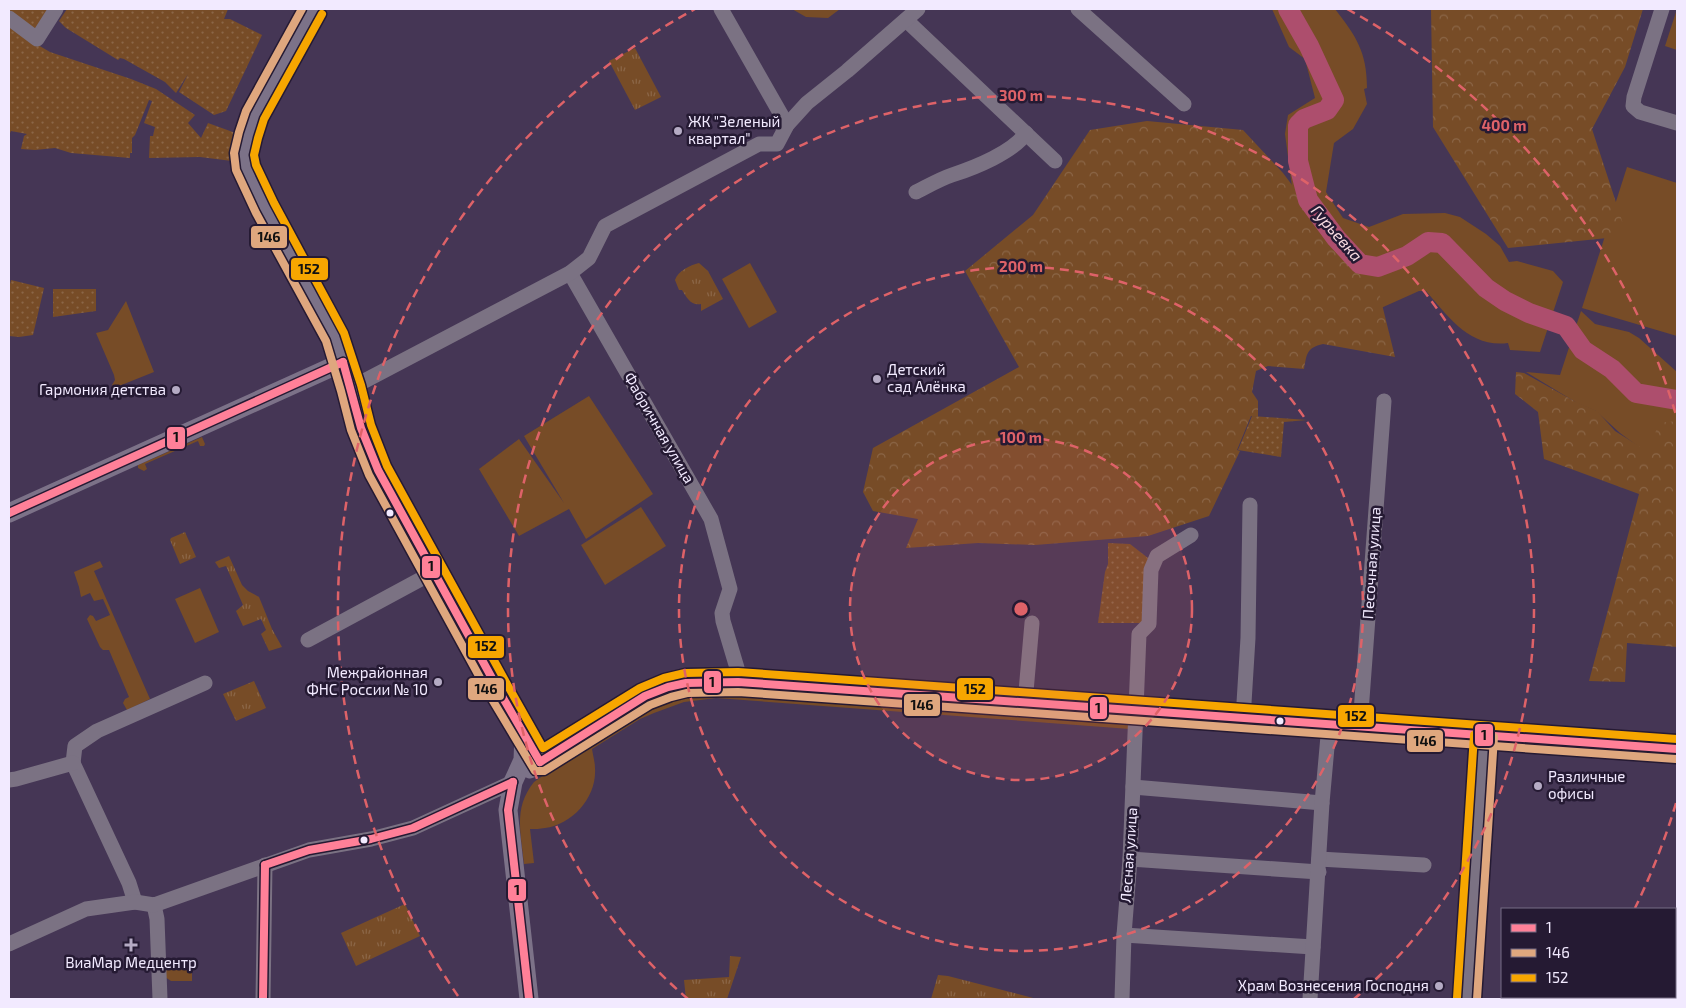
<svg xmlns="http://www.w3.org/2000/svg" width="1686" height="1008" font-family="'Exo 2',sans-serif">
  <style>
    .grass { fill: #774c27 }
    .forest { fill: url(#forest-crowns) }
    .park { fill: url(#park-tufts) }
    .garden { fill: url(#garden-dots) }
    .lines { fill: none; stroke-linecap: round; stroke-linejoin: round }
    .river { stroke: #ad4e6d; stroke-width: 20 }
    .minor { stroke: #7b7283; stroke-width: 15 }
    .major { stroke: #7c7288; stroke-width: 19 }
    .bus-1-casing { stroke: #251a33; stroke-width: 11 }
    .bus-2-casing { stroke: #251a33; stroke-width: 11 }
    .bus-3-casing { stroke: #251a33; stroke-width: 11 }
    .bus-1 { stroke: #ff8098; stroke-width: 8 }
    .bus-2 { stroke: #dfa77e; stroke-width: 8 }
    .bus-3 { stroke: #f7a600; stroke-width: 8 }
    .ring { fill: none; stroke: #de6268; stroke-width: 2.5; stroke-dasharray: 9 6 }
    .poi-dot { fill: #b5abc4; stroke: #251a33; stroke-width: 2 }
    .bus-dot { fill: #f2eaff; stroke: #251a33; stroke-width: 2 }
    .labels { text-anchor: middle; stroke-width: 5; stroke-linejoin: round; paint-order: stroke }
    .poi-label { font-size: 15px; fill: #f2eaff; stroke: #251a33; text-anchor: start }
    .street-label { font-size: 15px; fill: #f2eaff; stroke: #251a33 }
    .water-label { font-size: 16px; font-style: italic; fill: #f8dbe1; stroke: #251a33 }
    .centre { fill: #de6268; stroke: #251a33; stroke-width: 2.5 }
    .ring-label { font-size: 15px; text-anchor: middle; font-weight: bold; fill: #de6268; stroke: #251a33; stroke-width: 5; stroke-linejoin: round; paint-order: stroke }
    .line-badge { stroke: #251a33; stroke-width: 2 }
    .pale-badge-label { font-size: 14px; text-anchor: middle; font-weight: bold; fill: #111 }
  </style>
  <defs>
    <pattern id="forest-crowns" width="20" height="18" patternUnits="userSpaceOnUse" patternTransform="scale(1.25)"><rect width="20" height="18" fill="#774c27"/><path d="M2 6a3 3 0 1 1 6 0M12 15a3 3 0 1 1 6 0" fill="none" stroke="#8b6647"/></pattern>
    <pattern id="park-tufts" width="24" height="20" patternUnits="userSpaceOnUse" patternTransform="scale(1.25)"><rect width="24" height="20" fill="#774c27"/><path d="M3 7l-1-3M5 7V3M7 7l1-3M15 17l-1-3M17 17v-4M19 17l1-3" fill="none" stroke="#8b6647"/></pattern>
    <pattern id="garden-dots" width="8" height="8" patternUnits="userSpaceOnUse" patternTransform="scale(1.25)"><rect width="8" height="8" fill="#774c27"/><path d="M2 2h.1M6 6h.1" fill="none" stroke="#8b6647" stroke-width="1.8" stroke-linecap="round"/></pattern>
  </defs>
  <rect width="100%" height="100%" fill="#453655"/>
  <g class="grass">
    <polygon points="792,9 840,9 828,18 806,17"/>
    <path d="M1272 9H1335C1356 36 1367 52 1367 88L1364 89 1367 104 1353 129 1334 143 1326 192 1343 218 1369 227 1403 214 1445 213 1460 217 1486 234 1500 246 1509 262 1517 261 1553 271 1563 282 1540 352 1510 350 1508 343C1469 348 1448 316 1426 291H1419L1381 308 1292 187 1285 134 1288 115 1315 98 1305 59 1289 47Z"/>
    <polygon points="1677,9 1677,50 1665,46"/>
    <polygon points="1627,167 1677,183 1677,336 1582,308"/>
    <polygon points="750,263 777,312 749,328 722,279"/>
    <polygon points="126,301 154,372 114,388 112,385 115,380 114,375 96,333 108,330"/>
    <polygon points="1581,311 1595,324 1629,332 1639,338 1677,372 1677,422 1651,453 1647,453 1620,433 1596,411 1577,403 1526,372 1560,375"/>
    <polygon points="589,396 653,494 586,539 569,509 519,536 479,469 519,439 564,503 524,436"/>
    <polygon points="202,437 205,444 204,446 200,446 198,441 145,464 147,469 144,471 138,468 138,465"/>
    <polygon points="641,507 666,546 605,585 581,545"/>
    <polygon points="100,561 103,567 94,571 150,699 127,710 123,703 125,699 129,697 109,650 103,650 100,647 87,619 90,615 93,616 96,621 110,615 103,599 94,601 90,593 81,597 79,587 74,572"/>
    <polygon points="200,588 219,632 195,643 175,599"/>
    <path d="M733 689 1129 718 1130 729 716 698 684 702 654 713 640 719 592 749C593 756 595 762 595 768 597 797 573 824 545 828 540 829 535 829 530 829L534 863 524 864C521 833 513 808 534 782L639 708 667 695 683 690Z"/>
    <polygon points="192,959 192,981 171,981 165,977 165,960"/>
  </g>
  <g class="forest">
    <polygon points="1431,9 1643,9 1625,67 1592,129 1627,236 1508,248 1433,127"/>
    <path d="M1147 121 1243 130 1283 173 1343 253 1377 284 1395 357 1323 344C1306 348 1307 354 1304 369L1268 366 1256 371 1252 392 1258 401V417L1251 416 1237 450 1240 451 1209 516 1148 536 1035 545 978 543 906 548 918 519 873 511 863 492 873 448 1019 367 965 271 1033 215 1090 130Z"/>
    <polygon points="1516,372 1524,373 1574,401 1597,411 1615,431 1650,453 1658,423 1677,421 1677,647 1627,643 1625,682 1589,681 1639,494 1544,459 1538,412 1515,394"/>
  </g>
  <g class="park">
    <polygon points="635,48 661,97 635,110 609,61"/>
    <path d="M699 263 708 271 723 299 701 311V304C691 306 687 298 682 290H679L675 280C678 271 690 265 699 263Z"/>
    <polygon points="185,532 196,557 180,564 170,540 171,538"/>
    <polygon points="229,556 242,585 248,591 259,597 272,629 282,647 269,651 261,634 266,630 261,619 243,626 236,611 243,605 226,566 219,568 215,562"/>
    <polygon points="254,681 266,708 236,721 223,694"/>
    <polygon points="405,904 420,936 356,966 341,933"/>
    <polygon points="730,956 741,957 727,999 686,999 684,980 729,977"/>
    <polygon points="938,975 948,976 1037,999 931,999"/>
  </g>
  <g class="garden">
    <polygon points="9,9 50,9 35,30 9,11"/>
    <polygon points="67,9 228,9 224,19 230,19 262,35 226,111 214,115 179,92 188,74 176,93 165,82 124,59 120,58 118,60 66,28 59,21"/>
    <polygon points="9,25 31,41 50,52 131,79 156,89 195,115 188,123 201,138 208,123 241,135 237,158 232,161 200,157 149,158 150,136 153,136 155,127 144,123 152,101 149,100 135,135 132,138 132,153 130,153 130,158 71,153 55,148 35,150 21,149 24,136 27,134 11,131 9,135"/>
    <polygon points="11,280 44,288 33,335 19,337 9,336 9,288"/>
    <polygon points="53,289 96,289 96,311 53,317"/>
    <polygon points="1252,416 1307,420 1284,422 1281,457 1238,450"/>
    <polygon points="1108,543 1130,544 1148,558 1144,623 1098,623 1105,572 1108,564"/>
  </g>
  <g class="lines">
    <polyline class="river" points="1288,9 1309,46 1334,100 1327,110 1304,119 1298,125 1298,161 1308,200 1336,238 1360,264 1378,267 1407,256 1428,242 1442,243 1486,288 1505,301 1529,313 1566,326 1583,350 1612,369 1636,393 1677,400"/>
    <g class="minor">
      <polyline points="721,9 787,125"/>
      <polyline points="1078,9 1184,104"/>
      <polyline points="1662,9 1634,97 1633,106 1640,112 1677,123"/>
      <polyline points="9,18 37,39 56,9"/>
      <polyline points="906,20 1055,161"/>
      <path d="M916 192C928 186 940 179 952 175 974 168 1014 152 1026 133"/>
      <polyline points="570,273 711,519 730,589 722,613 723,621 737,668 738,682"/>
      <polyline points="351,388 570,273 589,258 605,226 759,144 777,144 787,125 807,103 847,71 918,9"/>
      <polyline points="308,640 434,572"/>
      <polyline points="1025,703 1032,623"/>
      <polyline points="1243,719 1248,638 1250,505"/>
      <polyline points="1360,726 1384,401"/>
      <polyline points="73,763 75,746 97,731 205,683"/>
      <polyline points="73,763 129,883 135,902"/>
      <polyline points="9,780 16,779 73,763"/>
      <polyline points="1133,787 1322,803"/>
      <polyline points="1130,859 1319,872"/>
      <polyline points="1319,859 1424,865"/>
      <polyline points="154,905 157,919 160,999"/>
      <polyline points="1124,935 1313,947"/>
      <polyline points="9,944 86,909 135,902 154,905 309,850 371,839 413,828 513,782"/>
      <polyline points="263,999 265,865"/>
      <polyline points="1122,999 1124,935 1130,859 1139,634 1149,624 1151,570 1157,556 1191,535"/>
      <polyline points="1310,999 1322,803 1329,725"/>
      <polyline points="1467,999 1484,736"/>
    </g>
    <g class="major">
      <polyline points="313,9 255,115 248,135 244,155 246,168 265,208 335,337 351,388 361,428 378,470 499,691 540,762"/>
      <polyline points="9,513 343,362"/>
      <polyline points="524,735 523,760 513,782 508,810 529,999"/>
      <polyline points="530,769 567,746"/>
    </g>
    <g class="bus-1-casing">
      <g id="bus-1">
        <polyline points="343,362 361,428 378,470 499,691 540,762"/>
        <polyline points="9,513 343,362"/>
        <polyline points="540,762 645,696 668,687 686,683 738,682 1677,749"/>
        <polyline points="513,782 508,810 529,999"/>
        <polyline points="265,865 309,850 371,839 413,828 513,782"/>
        <polyline points="263,999 265,865"/>
      </g>
    </g>
    <g class="bus-2-casing">
      <g id="bus-2">
        <polyline points="302,9 246,111 239,132 234,153 236,170 256,213 326,341 341,391 351,430 369,475 490,696 535,771 544,771 650,705 671,697 687,693 738,692 1676,759"/>
        <polyline points="1477,999 1494,737"/>
      </g>
    </g>
    <g class="bus-3-casing">
      <g id="bus-3">
        <polyline points="322,14 264,119 258,138 254,155 256,165 274,203 344,333 361,385 371,425 387,466 508,686 543,748 640,688 664,678 685,673 738,672 1677,739"/>
        <polyline points="1457,998 1474,735"/>
      </g>
    </g>
    <use href="#bus-1" class="bus-1"/>
    <use href="#bus-2" class="bus-2"/>
    <use href="#bus-3" class="bus-3"/>
  </g>
  <circle cx="1021" cy="609" r="171" fill="#de6268" fill-opacity=".12"/>
  <g class="ring">
    <circle cx="1021" cy="609" r="171"/>
    <circle cx="1021" cy="609" r="342"/>
    <path d="M688 999A513 513 0 1 1 1354 999"/>
    <path d="M1676 803A683 683 0 0 1 1635 908M458 996A683 683 0 0 1 695 9M1347 9A683 683 0 0 1 1676 415"/>
  </g>
  <g class="poi-dot">
    <circle cx="678" cy="131" r="5"/>
    <circle cx="877" cy="379" r="5"/>
    <circle cx="176" cy="390" r="5"/>
    <circle cx="438" cy="682" r="5"/>
    <circle cx="1538" cy="786" r="5"/>
    <path d="M128.5 937.5h5v5h5v5h-5v5h-5v-5h-5v-5h5z"/>
    <circle cx="1439" cy="986" r="5"/>
  </g>
  <g class="bus-dot">
    <circle cx="390" cy="513" r="4.5"/>
    <circle cx="1280" cy="721" r="4.5"/>
    <circle cx="364" cy="840" r="4.5"/>
  </g>
  <g class="labels">
    <g class="poi-label">
      <text x="688" y="127">ЖК "Зеленый<tspan x="688" dy="17">квартал"</tspan></text>
      <text x="887" y="375">Детский<tspan x="887" dy="17">сад Алёнка</tspan></text>
      <text x="166" y="395" text-anchor="end">Гармония детства</text>
      <text x="428" y="678" text-anchor="end">Межрайонная<tspan x="428" dy="17">ФНС России № 10</tspan></text>
      <text x="1548" y="782">Различные<tspan x="1548" dy="17">офисы</tspan></text>
      <text x="131" y="968" text-anchor="middle">ВиаМар Медцентр</text>
      <text x="1429" y="991" text-anchor="end">Храм Вознесения Господня</text>
    </g>
    <g class="street-label">
      <text transform="translate(659 428) rotate(60)" y="5">Фабричная улица</text>
      <text transform="translate(1372 563) rotate(-86)" y="5">Песочная улица</text>
      <text transform="translate(1129 855) rotate(-86)" y="5">Лесная улица</text>
    </g>
    <g class="water-label">
      <text transform="translate(1337 233) rotate(49)" y="6">Гурьевка</text>
    </g>
  </g>
  <circle cx="1021" cy="609" r="8" class="centre"/>
  <g class="ring-label">
    <text x="1021" y="101">300 m</text>
    <text x="1504" y="131">400 m</text>
    <text x="1021" y="272">200 m</text>
    <text x="1021" y="443">100 m</text>
  </g>
  <g class="line-badge">
    <rect x="250" y="225" width="38" height="24" rx="5" fill="#dfa77e"/>
    <rect x="290" y="257" width="39" height="24" rx="5" fill="#f7a600"/>
    <rect x="166" y="426" width="20" height="24" rx="5" fill="#ff8098"/>
    <rect x="421" y="555" width="20" height="24" rx="5" fill="#ff8098"/>
    <rect x="467" y="635" width="38" height="24" rx="5" fill="#f7a600"/>
    <rect x="703" y="670" width="19" height="24" rx="5" fill="#ff8098"/>
    <rect x="956" y="677" width="38" height="24" rx="5" fill="#f7a600"/>
    <rect x="467" y="677" width="38" height="24" rx="5" fill="#dfa77e"/>
    <rect x="903" y="693" width="38" height="24" rx="5" fill="#dfa77e"/>
    <rect x="1089" y="696" width="19" height="24" rx="5" fill="#ff8098"/>
    <rect x="1337" y="704" width="38" height="24" rx="5" fill="#f7a600"/>
    <rect x="1474" y="723" width="20" height="24" rx="5" fill="#ff8098"/>
    <rect x="1406" y="729" width="38" height="24" rx="5" fill="#dfa77e"/>
    <rect x="507" y="878" width="20" height="24" rx="5" fill="#ff8098"/>
  </g>
  <g class="pale-badge-label">
    <text x="269" y="242">146</text>
    <text x="309" y="274">152</text>
    <text x="176" y="442">1</text>
    <text x="431" y="571">1</text>
    <text x="486" y="651">152</text>
    <text x="712" y="687">1</text>
    <text x="975" y="694">152</text>
    <text x="486" y="694">146</text>
    <text x="922" y="710">146</text>
    <text x="1098" y="713">1</text>
    <text x="1356" y="721">152</text>
    <text x="1484" y="740">1</text>
    <text x="1425" y="746">146</text>
    <text x="517" y="895">1</text>
  </g>
  <rect width="1686" height="1008" fill="none" stroke="#f2eaff" stroke-width="20"/>
  <rect x="1501" y="908" width="175" height="90" fill="#251a33" stroke="#776d85"/>
  <rect x="1511" y="924" width="25" height="8" fill="#ff8098" stroke="#776d85"/>
  <text x="1546" y="933" font-size="15" fill="#f2eaff">1</text>
  <rect x="1511" y="949" width="25" height="8" fill="#dfa77e" stroke="#776d85"/>
  <text x="1546" y="958" font-size="15" fill="#f2eaff">146</text>
  <rect x="1511" y="974" width="25" height="8" fill="#f7a600" stroke="#776d85"/>
  <text x="1546" y="983" font-size="15" fill="#f2eaff">152</text>
</svg>
